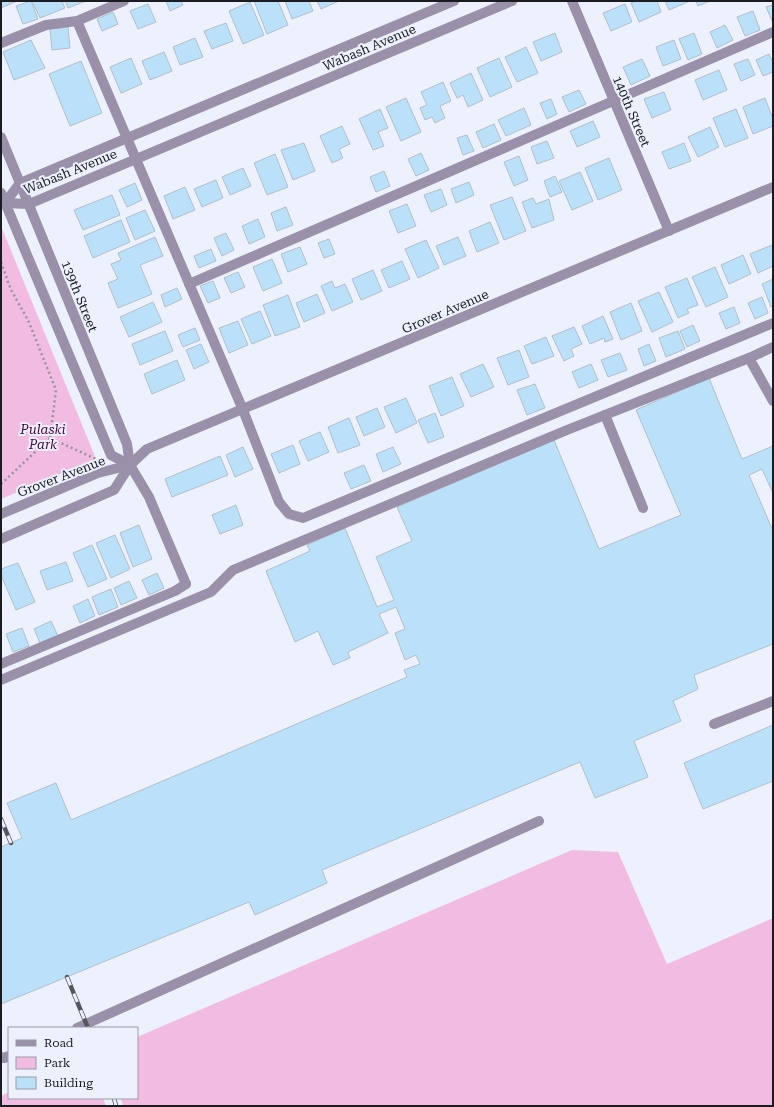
<svg xmlns="http://www.w3.org/2000/svg" width="774" height="1107" font-family="'Roboto Serif',serif">
  <style>
    .green { fill: #f2bbe2 }
    .building { fill: #bbe1fa; stroke: #b1bfc9 }
    .lines { fill: none; stroke-linecap: round; stroke-linejoin: round }
    .path { stroke: #92959e; stroke-width: 2.5; stroke-dasharray: 2 3; stroke-linecap: butt }
    .service { stroke: #9a90aa; stroke-width: 10 }
    .minor { stroke: #9a90aa; stroke-width: 10 }
    .rail-casing { stroke: #55575f; stroke-width: 4.5 }
    .rail { stroke: #ecf1fd; stroke-width: 3; stroke-dasharray: 9; stroke-linecap: butt }
    .labels { text-anchor: middle; stroke-width: 4; stroke-linejoin: round; paint-order: stroke }
    .street-label { font-size: 13px; fill: #1b1c22; stroke: #ecf1fd }
    .park-label { font-size: 13px; font-style: italic; fill: #49043d; stroke: #ecf1fd }
  </style>
  <rect width="100%" height="100%" fill="#ecf1fd"/>
  <g class="green">
    <polygon points="1,226 96,459 1,499"/>
    <polygon points="572,850 618,852 667,964 773,918 773,1106 123,1106 121,1098 137,1098 137,1037"/>
    <polygon points="9,1092 9,1098 103,1098 106,1106 1,1106 1,1096"/>
  </g>
  <g class="building">
    <polygon points="1,1 17,1 1,8"/>
    <polygon points="31,1 38,19 23,24 16,6"/>
    <polygon points="32,1 62,1 65,8 40,18"/>
    <polygon points="65,1 86,1 68,8"/>
    <polygon points="166,1 181,1 183,5 170,11"/>
    <polygon points="254,1 278,1 288,25 267,34"/>
    <polygon points="285,1 309,1 313,11 292,19"/>
    <polygon points="317,1 339,1 321,9"/>
    <polygon points="636,1 657,1 661,12 639,22 631,3"/>
    <polygon points="665,1 690,1 669,10"/>
    <polygon points="696,1 710,1 698,6"/>
    <polygon points="250,2 264,35 243,44 229,11"/>
    <polygon points="148,4 156,22 138,29 130,11"/>
    <polygon points="625,4 632,22 611,31 603,13"/>
    <polygon points="773,5 773,23 766,7"/>
    <polygon points="753,11 760,30 745,36 737,17"/>
    <polygon points="113,12 118,24 102,31 97,19"/>
    <polygon points="226,23 233,41 212,49 204,31"/>
    <polygon points="725,25 733,40 717,48 710,32"/>
    <polygon points="68,27 70,48 52,50 50,29"/>
    <polygon points="555,33 562,52 541,61 533,42"/>
    <polygon points="694,33 702,54 688,60 679,39"/>
    <polygon points="195,38 203,57 180,65 173,47"/>
    <polygon points="31,40 45,68 14,80 3,52"/>
    <polygon points="674,40 681,59 663,66 656,47"/>
    <polygon points="526,47 538,73 517,82 505,57"/>
    <polygon points="164,52 172,71 150,80 142,61"/>
    <polygon points="769,54 773,63 773,72 763,76 756,60"/>
    <polygon points="131,58 142,84 121,93 110,67"/>
    <polygon points="499,58 512,87 490,97 477,68"/>
    <polygon points="642,59 650,76 631,85 623,67"/>
    <polygon points="748,59 755,75 741,81 734,64"/>
    <polygon points="81,61 102,113 70,126 49,74"/>
    <polygon points="719,70 727,90 703,100 695,80"/>
    <polygon points="471,73 483,100 468,107 463,95 457,98 450,83"/>
    <polygon points="443,82 451,101 440,106 445,118 435,123 432,117 425,120 420,108 427,105 421,92"/>
    <polygon points="579,90 586,104 569,112 562,97"/>
    <polygon points="664,92 671,110 652,118 644,99"/>
    <polygon points="406,98 421,132 401,141 386,107"/>
    <polygon points="765,98 773,119 773,126 753,134 743,107"/>
    <polygon points="551,99 557,114 547,119 540,103"/>
    <polygon points="524,108 531,125 506,136 498,120"/>
    <polygon points="380,109 388,128 378,132 384,146 373,150 359,119"/>
    <polygon points="736,109 748,138 725,147 713,118"/>
    <polygon points="593,121 600,137 577,147 570,131"/>
    <polygon points="494,124 501,140 483,148 476,132"/>
    <polygon points="342,126 350,144 339,149 343,158 332,163 320,136"/>
    <polygon points="710,127 719,147 698,157 688,137"/>
    <polygon points="467,135 474,151 463,155 457,138"/>
    <polygon points="547,141 554,158 537,164 531,147"/>
    <polygon points="304,143 315,171 293,180 281,150"/>
    <polygon points="684,143 691,161 669,169 662,152"/>
    <polygon points="421,153 429,170 416,176 408,159"/>
    <polygon points="275,154 288,187 267,195 254,163"/>
    <polygon points="519,156 528,180 514,186 504,162"/>
    <polygon points="609,158 622,190 598,200 585,168"/>
    <polygon points="243,168 251,186 230,195 222,177"/>
    <polygon points="384,171 390,186 376,192 370,177"/>
    <polygon points="580,172 593,201 572,210 559,181"/>
    <polygon points="555,176 562,192 550,197 544,181"/>
    <polygon points="216,180 223,198 202,207 194,189"/>
    <polygon points="469,182 474,195 456,203 451,189"/>
    <polygon points="135,183 142,200 127,207 119,190"/>
    <polygon points="185,187 195,210 173,219 164,196"/>
    <polygon points="441,189 447,205 431,212 424,195"/>
    <polygon points="112,195 120,215 83,230 74,210"/>
    <polygon points="512,197 526,231 504,240 490,205"/>
    <polygon points="533,198 536,204 549,199 554,220 532,228 522,202"/>
    <polygon points="407,204 416,226 398,233 389,211"/>
    <polygon points="286,207 293,225 277,231 271,213"/>
    <polygon points="145,210 155,231 135,240 126,218"/>
    <polygon points="258,219 265,237 249,244 242,226"/>
    <polygon points="121,220 130,242 93,258 84,236"/>
    <polygon points="490,222 499,243 477,252 469,231"/>
    <polygon points="226,233 234,250 222,256 214,238"/>
    <polygon points="155,237 163,256 140,265 152,294 118,308 108,283 118,279 111,264 121,260 118,253"/>
    <polygon points="458,237 466,256 444,265 436,246"/>
    <polygon points="329,239 335,254 324,258 318,243"/>
    <polygon points="426,240 439,268 418,278 405,249"/>
    <polygon points="772,245 773,266 758,273 750,254"/>
    <polygon points="300,247 307,264 288,272 281,254"/>
    <polygon points="211,249 216,261 199,268 194,256"/>
    <polygon points="743,255 751,274 729,284 721,265"/>
    <polygon points="272,259 282,283 263,291 253,267"/>
    <polygon points="402,261 410,279 389,288 381,270"/>
    <polygon points="715,267 728,297 706,307 692,277"/>
    <polygon points="373,270 382,291 361,300 352,279"/>
    <polygon points="238,272 245,287 231,293 224,278"/>
    <polygon points="687,278 698,305 687,309 689,313 678,318 665,287"/>
    <polygon points="773,279 773,306 771,307 762,284"/>
    <polygon points="213,281 220,298 208,303 200,286"/>
    <polygon points="332,281 335,288 345,284 353,302 332,311 321,286"/>
    <polygon points="177,288 182,299 165,307 161,295"/>
    <polygon points="659,292 673,322 652,332 638,301"/>
    <polygon points="317,294 325,313 304,322 296,303"/>
    <polygon points="288,295 300,327 275,336 263,305"/>
    <polygon points="762,297 768,313 755,319 748,303"/>
    <polygon points="153,302 162,322 129,337 120,317"/>
    <polygon points="631,303 642,331 621,340 610,312"/>
    <polygon points="734,307 740,323 726,329 719,313"/>
    <polygon points="260,311 271,336 252,344 241,319"/>
    <polygon points="603,316 613,339 605,342 604,338 590,344 582,326"/>
    <polygon points="238,321 248,345 229,353 219,328"/>
    <polygon points="693,325 700,341 687,347 680,331"/>
    <polygon points="574,327 582,344 571,349 574,356 564,361 552,336"/>
    <polygon points="195,328 200,340 183,347 178,335"/>
    <polygon points="165,331 173,351 140,365 132,344"/>
    <polygon points="678,331 685,349 666,357 659,338"/>
    <polygon points="546,337 554,356 532,364 524,346"/>
    <polygon points="201,344 209,362 194,369 186,350"/>
    <polygon points="649,344 656,361 644,366 638,349"/>
    <polygon points="519,350 529,377 508,385 497,358"/>
    <polygon points="620,353 627,370 608,377 601,360"/>
    <polygon points="177,360 185,380 152,394 144,374"/>
    <polygon points="483,364 494,387 471,397 460,374"/>
    <polygon points="591,364 598,380 579,388 572,372"/>
    <polygon points="452,377 464,406 441,416 429,386"/>
    <polygon points="709,378 742,459 773,446 773,490 772,491 762,469 749,475 773,531 773,644 694,675 698,689 673,701 681,721 634,741 648,777 595,798 580,762 322,870 327,883 255,915 249,902 1,1004 1,847 22,838 7,803 56,783 71,820 407,677 404,670 420,664 416,655 405,660 395,633 405,629 396,607 379,614 388,633 348,652 350,658 333,665 318,631 295,642 266,571 310,551 307,545 345,528 377,607 394,600 376,557 412,541 397,507 554,440 599,549 681,515 636,410"/>
    <polygon points="535,384 545,408 527,415 517,390"/>
    <polygon points="406,398 417,423 396,433 384,407"/>
    <polygon points="377,408 385,427 364,436 356,417"/>
    <polygon points="435,413 444,437 428,443 418,420"/>
    <polygon points="349,418 360,445 338,453 328,427"/>
    <polygon points="320,432 329,452 308,461 299,441"/>
    <polygon points="293,445 300,464 279,473 271,454"/>
    <polygon points="243,447 253,469 235,477 226,455"/>
    <polygon points="393,447 401,464 383,472 376,454"/>
    <polygon points="220,456 228,475 172,497 165,479"/>
    <polygon points="364,465 371,481 351,489 344,473"/>
    <polygon points="236,505 243,525 220,534 212,515"/>
    <polygon points="139,525 152,559 133,567 120,533"/>
    <polygon points="115,535 130,569 111,578 96,543"/>
    <polygon points="92,545 107,579 88,587 73,553"/>
    <polygon points="66,562 73,581 47,590 40,571"/>
    <polygon points="18,563 35,602 16,610 1,575 1,569"/>
    <polygon points="157,573 164,588 149,595 142,580"/>
    <polygon points="129,581 137,598 121,605 114,588"/>
    <polygon points="111,589 118,607 99,615 92,597"/>
    <polygon points="88,599 95,616 80,623 73,606"/>
    <polygon points="51,621 58,636 40,643 34,629"/>
    <polygon points="22,628 29,646 13,652 6,634"/>
    <polygon points="773,725 773,781 703,809 684,763"/>
  </g>
  <g class="lines">
    <g class="path">
      <polyline points="1,262 11,290 28,320 56,390 50,438"/>
      <polyline points="1,484 50,438 96,459"/>
    </g>
    <g class="service">
      <polyline points="77,21 243,410 279,502 289,514 303,518 773,323"/>
      <polyline points="1,43 46,25 77,21 124,1"/>
      <polyline points="189,284 773,32"/>
      <polyline points="773,347 749,358 773,401"/>
      <polyline points="605,415 643,508"/>
      <polyline points="1,664 175,591 186,584"/>
      <polyline points="1,680 211,592 233,570 567,430 749,358"/>
      <polyline points="714,724 773,701"/>
      <polyline points="77,1028 539,821"/>
      <polyline points="1,1057 4,1058 9,1056"/>
    </g>
    <g class="minor">
      <polyline points="572,1 669,231"/>
      <polyline points="1,137 127,444 130,465 149,497 186,584"/>
      <polyline points="1,193 111,455 130,465"/>
      <polyline points="5,203 29,204 512,1"/>
      <polyline points="5,203 20,183 454,1"/>
      <polyline points="1,514 98,473 130,465"/>
      <polyline points="1,539 114,490 130,465 147,449 773,187"/>
    </g>
    <g class="rail-casing">
      <g id="rail">
        <polyline points="1,819 11,843"/>
        <polyline points="67,977 88,1028"/>
        <polyline points="114,1098 116,1106"/>
      </g>
    </g>
    <use href="#rail" class="rail"/>
  </g>
  <g class="labels">
    <g class="street-label">
      <text transform="translate(369 47) rotate(-23)" y="5">Wabash Avenue</text>
      <text transform="translate(632 111) rotate(67)" y="5">140th Street</text>
      <text transform="translate(70 171) rotate(-22)" y="5">Wabash Avenue</text>
      <text transform="translate(80 296) rotate(68)" y="5">139th Street</text>
      <text transform="translate(445 311) rotate(-23)" y="5">Grover Avenue</text>
      <text transform="translate(61 476) rotate(-21)" y="5">Grover Avenue</text>
    </g>
    <g class="park-label">
      <text x="43" y="434">Pulaski<tspan x="43" dy="15">Park</tspan></text>
    </g>
  </g>
  <rect width="774" height="1107" fill="none" stroke="#1b1c22" stroke-width="4"/>
  <rect x="8" y="1027" width="130" height="72" fill="#ecf1fd" stroke="#989ca5"/>
  <rect x="16" y="1040" width="20" height="6" fill="#9a90aa" stroke="#989ca5"/>
  <text x="44" y="1047" font-size="12" fill="#1b1c22">Road</text>
  <rect x="16" y="1057" width="20" height="12" fill="#f2bbe2" stroke="#989ca5"/>
  <text x="44" y="1067" font-size="12" fill="#1b1c22">Park</text>
  <rect x="16" y="1077" width="20" height="12" fill="#bbe1fa" stroke="#989ca5"/>
  <text x="44" y="1087" font-size="12" fill="#1b1c22">Building</text>
</svg>
